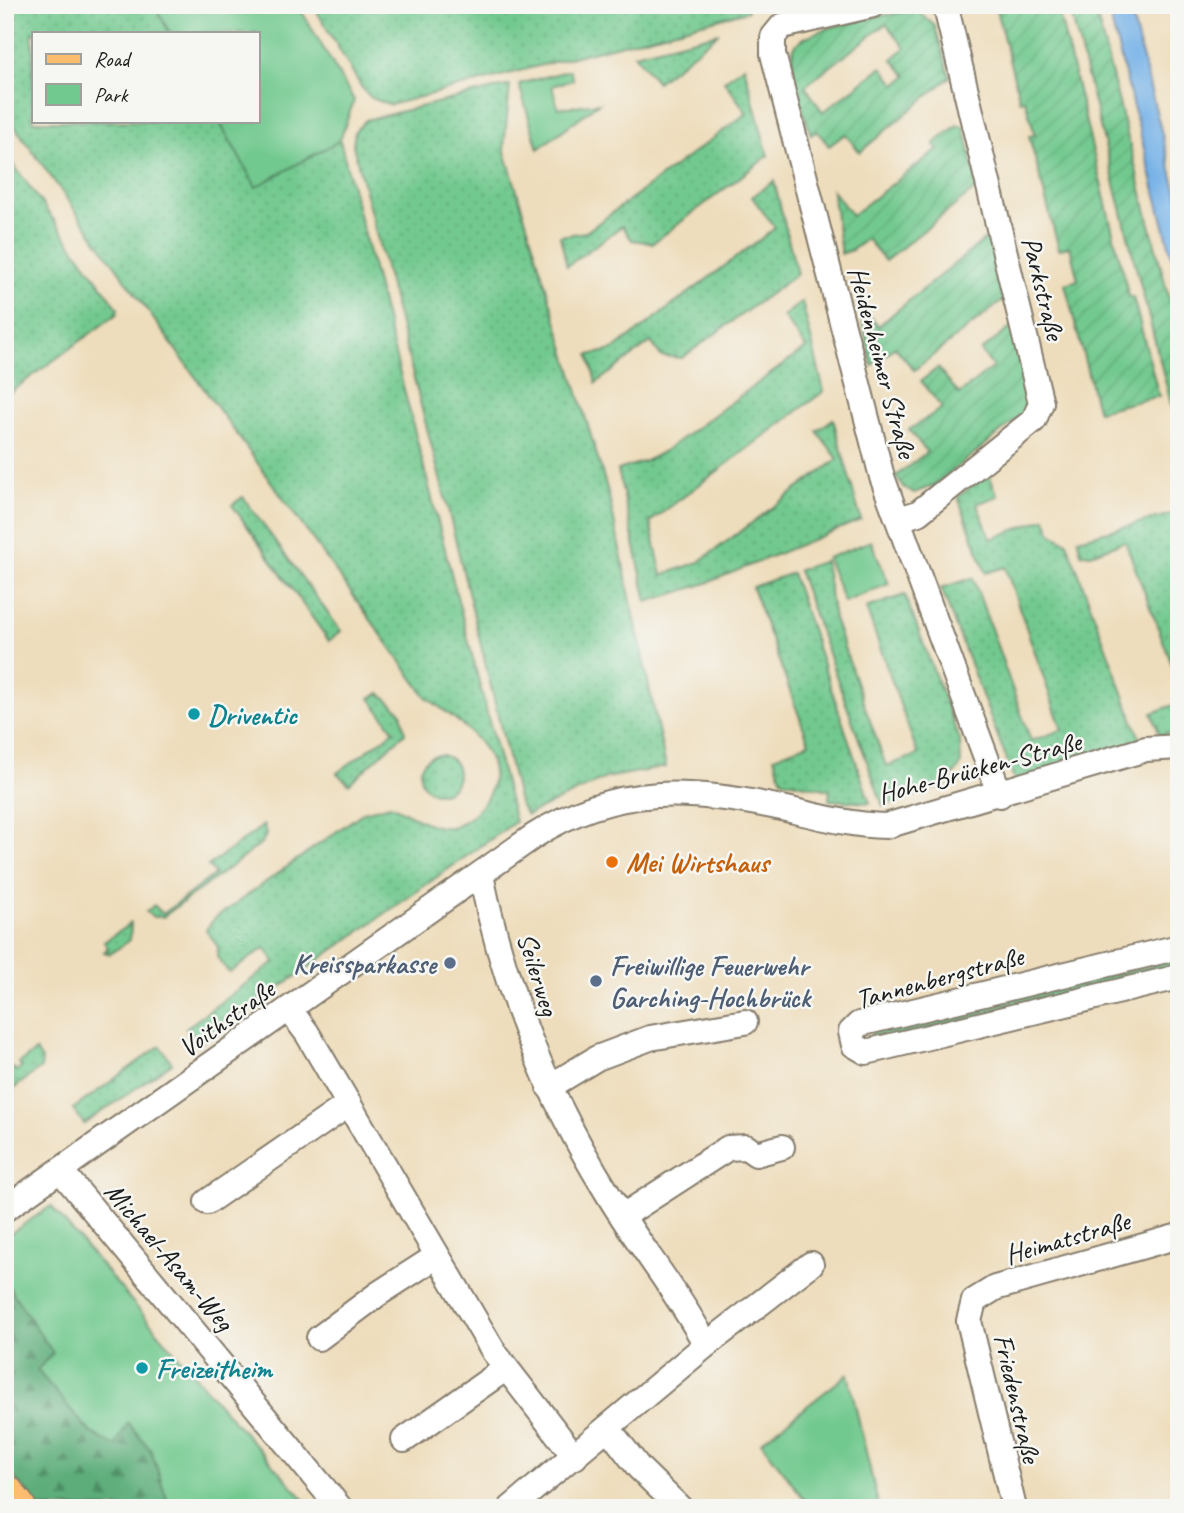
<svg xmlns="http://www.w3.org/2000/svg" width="1184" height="1513" font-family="Caveat,sans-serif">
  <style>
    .grass { fill: url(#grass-dots); stroke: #477256; stroke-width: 2 }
    .forest { fill: url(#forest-firs); stroke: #3c644b; stroke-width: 2 }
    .park { fill: #72c98f; stroke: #477256; stroke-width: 2 }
    .garden { fill: url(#garden-furrows); stroke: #477256; stroke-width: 2; fill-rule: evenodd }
    .water { fill: #75b1e7; stroke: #486682; stroke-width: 2 }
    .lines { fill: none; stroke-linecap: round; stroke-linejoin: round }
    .minor-casing { stroke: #857c6c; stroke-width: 28 }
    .primary-casing { stroke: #857c6c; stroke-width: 40 }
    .minor { stroke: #fff; stroke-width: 24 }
    .primary { stroke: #fcbd6f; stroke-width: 37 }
    .culture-dot { fill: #0f9aa8; stroke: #f6f6f2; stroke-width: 2.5 }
    .food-dot { fill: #e8710a; stroke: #f6f6f2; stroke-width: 2.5 }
    .service-dot { fill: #5c6f8a; stroke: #f6f6f2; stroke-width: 2.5 }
    .labels { text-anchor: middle; stroke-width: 5; stroke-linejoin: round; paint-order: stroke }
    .street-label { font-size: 28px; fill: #1c1c1c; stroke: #f6f6f2 }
    .culture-label { font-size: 28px; font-weight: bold; fill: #0d838f; stroke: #f6f6f2; text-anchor: start }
    .food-label { font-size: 28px; font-weight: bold; fill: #c56008; stroke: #f6f6f2; text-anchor: start }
    .service-label { font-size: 28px; font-weight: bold; fill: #4e5e75; stroke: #f6f6f2; text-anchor: end }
  </style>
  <defs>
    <pattern id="grass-dots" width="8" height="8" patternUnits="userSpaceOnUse" patternTransform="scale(1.75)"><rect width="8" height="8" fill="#72c98f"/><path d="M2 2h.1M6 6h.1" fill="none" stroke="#62ac7b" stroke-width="1.8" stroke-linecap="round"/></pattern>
    <pattern id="forest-firs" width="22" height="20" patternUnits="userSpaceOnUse" patternTransform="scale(1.75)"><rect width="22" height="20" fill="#5dad7a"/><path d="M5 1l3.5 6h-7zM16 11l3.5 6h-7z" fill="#4c8c63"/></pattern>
    <pattern id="garden-furrows" width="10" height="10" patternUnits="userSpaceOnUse" patternTransform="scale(1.75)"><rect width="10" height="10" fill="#72c98f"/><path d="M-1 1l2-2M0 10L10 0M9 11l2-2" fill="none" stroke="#62ac7b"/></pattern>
  </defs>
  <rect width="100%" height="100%" fill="#f6f6f2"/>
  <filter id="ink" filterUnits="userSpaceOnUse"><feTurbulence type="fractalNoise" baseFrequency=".0143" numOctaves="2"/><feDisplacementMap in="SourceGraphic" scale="14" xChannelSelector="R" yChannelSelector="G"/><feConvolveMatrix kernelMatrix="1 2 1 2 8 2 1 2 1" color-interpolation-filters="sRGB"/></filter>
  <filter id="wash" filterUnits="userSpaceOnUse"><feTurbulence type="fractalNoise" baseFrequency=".00686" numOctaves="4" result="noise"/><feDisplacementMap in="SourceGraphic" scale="28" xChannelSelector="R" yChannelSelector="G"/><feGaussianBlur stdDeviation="1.57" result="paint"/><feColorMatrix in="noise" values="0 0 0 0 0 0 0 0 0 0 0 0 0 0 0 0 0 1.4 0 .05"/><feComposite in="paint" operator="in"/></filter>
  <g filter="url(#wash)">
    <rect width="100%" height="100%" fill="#eeddbc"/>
    <g class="grass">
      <path d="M5 5H154L170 33H33V121H219L256 186 340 140 515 822 198 1045 186 1028 275 962 265 948 229 973 217 957 218 947 206 930 214 919 364 812 390 805C408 812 431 830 450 827 461 825 474 815 481 806 519 760 460 722 427 698L5 113Z"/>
      <polygon points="313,5 747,5 748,11 390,105 371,98 362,88"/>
      <polygon points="719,33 657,82 634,54"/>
      <polygon points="744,66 768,156 653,243 632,240 622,226 567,266 560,236 586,232 747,113 724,81"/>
      <polygon points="510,85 504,148 608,492 666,767 606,778 527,815 519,803 448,509 353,145 355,131 366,120"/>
      <polygon points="5,153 118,308 117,314 5,396"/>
      <polygon points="774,181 797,274 682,358 661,356 651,342 596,383 589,355 613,350 775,228 752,197"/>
      <polygon points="802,302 824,391 650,522 662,575 699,562 838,459 817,431 833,419 861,520 704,584 647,602 618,470 646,461 666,450 806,348 783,316"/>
      <polygon points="988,473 998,496 977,504 991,539 1046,518 1052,534 1067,542 1143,747 1016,784 941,588 973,578 1031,741 1062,730 1005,567 986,573 958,497"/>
      <polygon points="243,497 341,631 329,641 232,505"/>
      <polygon points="1176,513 1179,521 1179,683 1125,541 1091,554 1081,553 1078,539"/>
      <polygon points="825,561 834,619 886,766 918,755 866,608 905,595 960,741 961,765 946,785 883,806 798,570"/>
      <polygon points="792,573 870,803 829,800 830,790 782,780 774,757 809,743 752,587"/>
      <polygon points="380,693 401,712 405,733 349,784 337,773 394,731 370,698"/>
      <polygon points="1179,703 1179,731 1160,735 1152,713"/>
      <circle cx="439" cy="774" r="19"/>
      <polygon points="264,825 266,835 261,844 163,917 153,917 146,912 154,905 163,914 215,874 208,866"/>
      <polygon points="131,923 130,940 110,954 104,952 108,948 104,942"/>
      <polygon points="1179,959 1179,970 875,1041 871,1037 872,1031"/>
      <polygon points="160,1046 172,1063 84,1124 73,1109"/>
      <polygon points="36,1051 42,1060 41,1068 5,1095 5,1073 13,1068 16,1071 22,1067 19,1063"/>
    </g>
    <polygon class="forest" points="5,1281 54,1353 38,1370 90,1432 115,1445 128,1422 151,1450 170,1508 38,1508 5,1466"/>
    <g class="park">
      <polygon points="154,5 298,5 354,100 340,140 256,187 219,121 257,121 257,33 170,33"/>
      <polygon points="570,70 573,80 552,86 558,108 599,103 538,149 519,84"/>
      <polygon points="871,541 889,584 844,602 827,558"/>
      <polygon points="51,1206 224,1410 312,1508 170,1508 151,1450 128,1423 115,1446 90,1432 37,1370 53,1353 5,1281 5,1237"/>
      <polygon points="848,1374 879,1508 811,1508 761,1442"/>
    </g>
    <g class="garden">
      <polygon points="995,5 1057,5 1129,297 1133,297 1159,396 1098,411 1097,409 1065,284 1078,280 1070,247 1059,249 1029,136 1035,135 1025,100 1020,101"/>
      <polygon points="1069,5 1094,5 1179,338 1179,435"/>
      <path d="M918 11 935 26 950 77 860 152 845 134 829 146 817 131 811 135C805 115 785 64 795 46 805 28 897 11 918 11ZM886 24 905 48 892 59 907 76 896 85 882 67 823 112 805 86Z"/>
      <polygon points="957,125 964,126 978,187 885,261 867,239 852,250 841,254 832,190 852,215 938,149 934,144"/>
      <polygon points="984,240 992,243 1006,298 914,370 895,347 872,366 858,302 878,326"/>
      <polygon points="1013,326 1033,406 935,485 914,493 903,487 896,476 927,452 909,430 942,408 921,381 938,368 959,394 993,367 981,351"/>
    </g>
    <polygon class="water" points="1107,5 1129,5 1179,201 1179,284"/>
  </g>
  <g filter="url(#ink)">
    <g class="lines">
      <g class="minor-casing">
        <g id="minor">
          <polyline points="873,5 782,26 773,37 773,54 882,477 1000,795"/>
          <polyline points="899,519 918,513 1034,420 1041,403 947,12 942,5"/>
          <path d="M481 875C504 988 547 1096 608 1194 639 1246 678 1292 706 1345"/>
          <polyline points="1179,947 859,1024 851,1032 854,1045 866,1052 1179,977"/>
          <polyline points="289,1009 307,1033 494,1352 575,1457"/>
          <polyline points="549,1087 597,1058 650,1038 745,1022"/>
          <polyline points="61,1171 340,1508"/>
          <polyline points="207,1202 349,1104"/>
          <path d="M5 1209 534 836C615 783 695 789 786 809 820 817 851 825 886 826L1146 749 1179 747"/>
          <polyline points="623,1216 728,1148 746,1147 756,1154 782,1147"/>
          <polyline points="319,1338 378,1294 437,1256"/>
          <polyline points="608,1428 639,1468 680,1508"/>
          <polyline points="404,1440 505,1369"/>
          <polyline points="511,1508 706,1345 811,1264"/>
          <polyline points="1014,1508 969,1321 974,1301 995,1288 1179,1236"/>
        </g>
      </g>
      <g class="primary-casing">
        <polyline id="primary" points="5,1493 17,1508"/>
      </g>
      <use href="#minor" class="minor"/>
      <use href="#primary" class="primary"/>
    </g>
  </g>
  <g class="culture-dot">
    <circle cx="194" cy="714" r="7"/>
    <circle cx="142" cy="1368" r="7"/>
  </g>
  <circle class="food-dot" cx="612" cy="862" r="7"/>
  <g class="service-dot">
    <circle cx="450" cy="963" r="7"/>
    <circle cx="596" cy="981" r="7"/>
  </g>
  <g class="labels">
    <g class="street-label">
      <text transform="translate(1044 288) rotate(76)" y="10">Parkstraße</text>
      <text transform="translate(883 362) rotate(75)" y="10">Heidenheimer Straße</text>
      <text transform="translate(979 767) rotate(-15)" y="10">Hohe-Brücken-Straße</text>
      <text transform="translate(539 974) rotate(73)" y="10">Seilerweg</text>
      <text transform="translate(939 977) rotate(-15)" y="10">Tannenbergstraße</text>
      <text transform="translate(226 1018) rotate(-36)" y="10">Voithstraße</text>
      <text transform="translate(1067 1237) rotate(-16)" y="10">Heimatstraße</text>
      <text transform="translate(170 1256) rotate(50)" y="10">Michael-Asam-Weg</text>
      <text transform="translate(1018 1398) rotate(77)" y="10">Friedenstraße</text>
    </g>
    <g class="culture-label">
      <text x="208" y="724">Driventic</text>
      <text x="156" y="1378">Freizeitheim</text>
    </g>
    <g class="food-label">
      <text x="626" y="872">Mei Wirtshaus</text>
    </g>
    <g class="service-label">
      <text x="436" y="973">Kreissparkasse</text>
      <text x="610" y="975" text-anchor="start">Freiwillige Feuerwehr<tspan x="610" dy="32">Garching-Hochbrück</tspan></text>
    </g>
  </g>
  <rect width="1184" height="1513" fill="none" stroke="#f6f6f2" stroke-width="28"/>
  <rect x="32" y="32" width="228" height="91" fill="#f6f6f2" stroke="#9f9f9c" stroke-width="2"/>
  <rect x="46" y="54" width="35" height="10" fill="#fcbd6f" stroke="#9f9f9c" stroke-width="2"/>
  <text x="94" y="66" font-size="21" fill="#1c1c1c">Road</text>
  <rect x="46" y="84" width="35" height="21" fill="#72c98f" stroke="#9f9f9c" stroke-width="2"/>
  <text x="94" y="102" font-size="21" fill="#1c1c1c">Park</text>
</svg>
